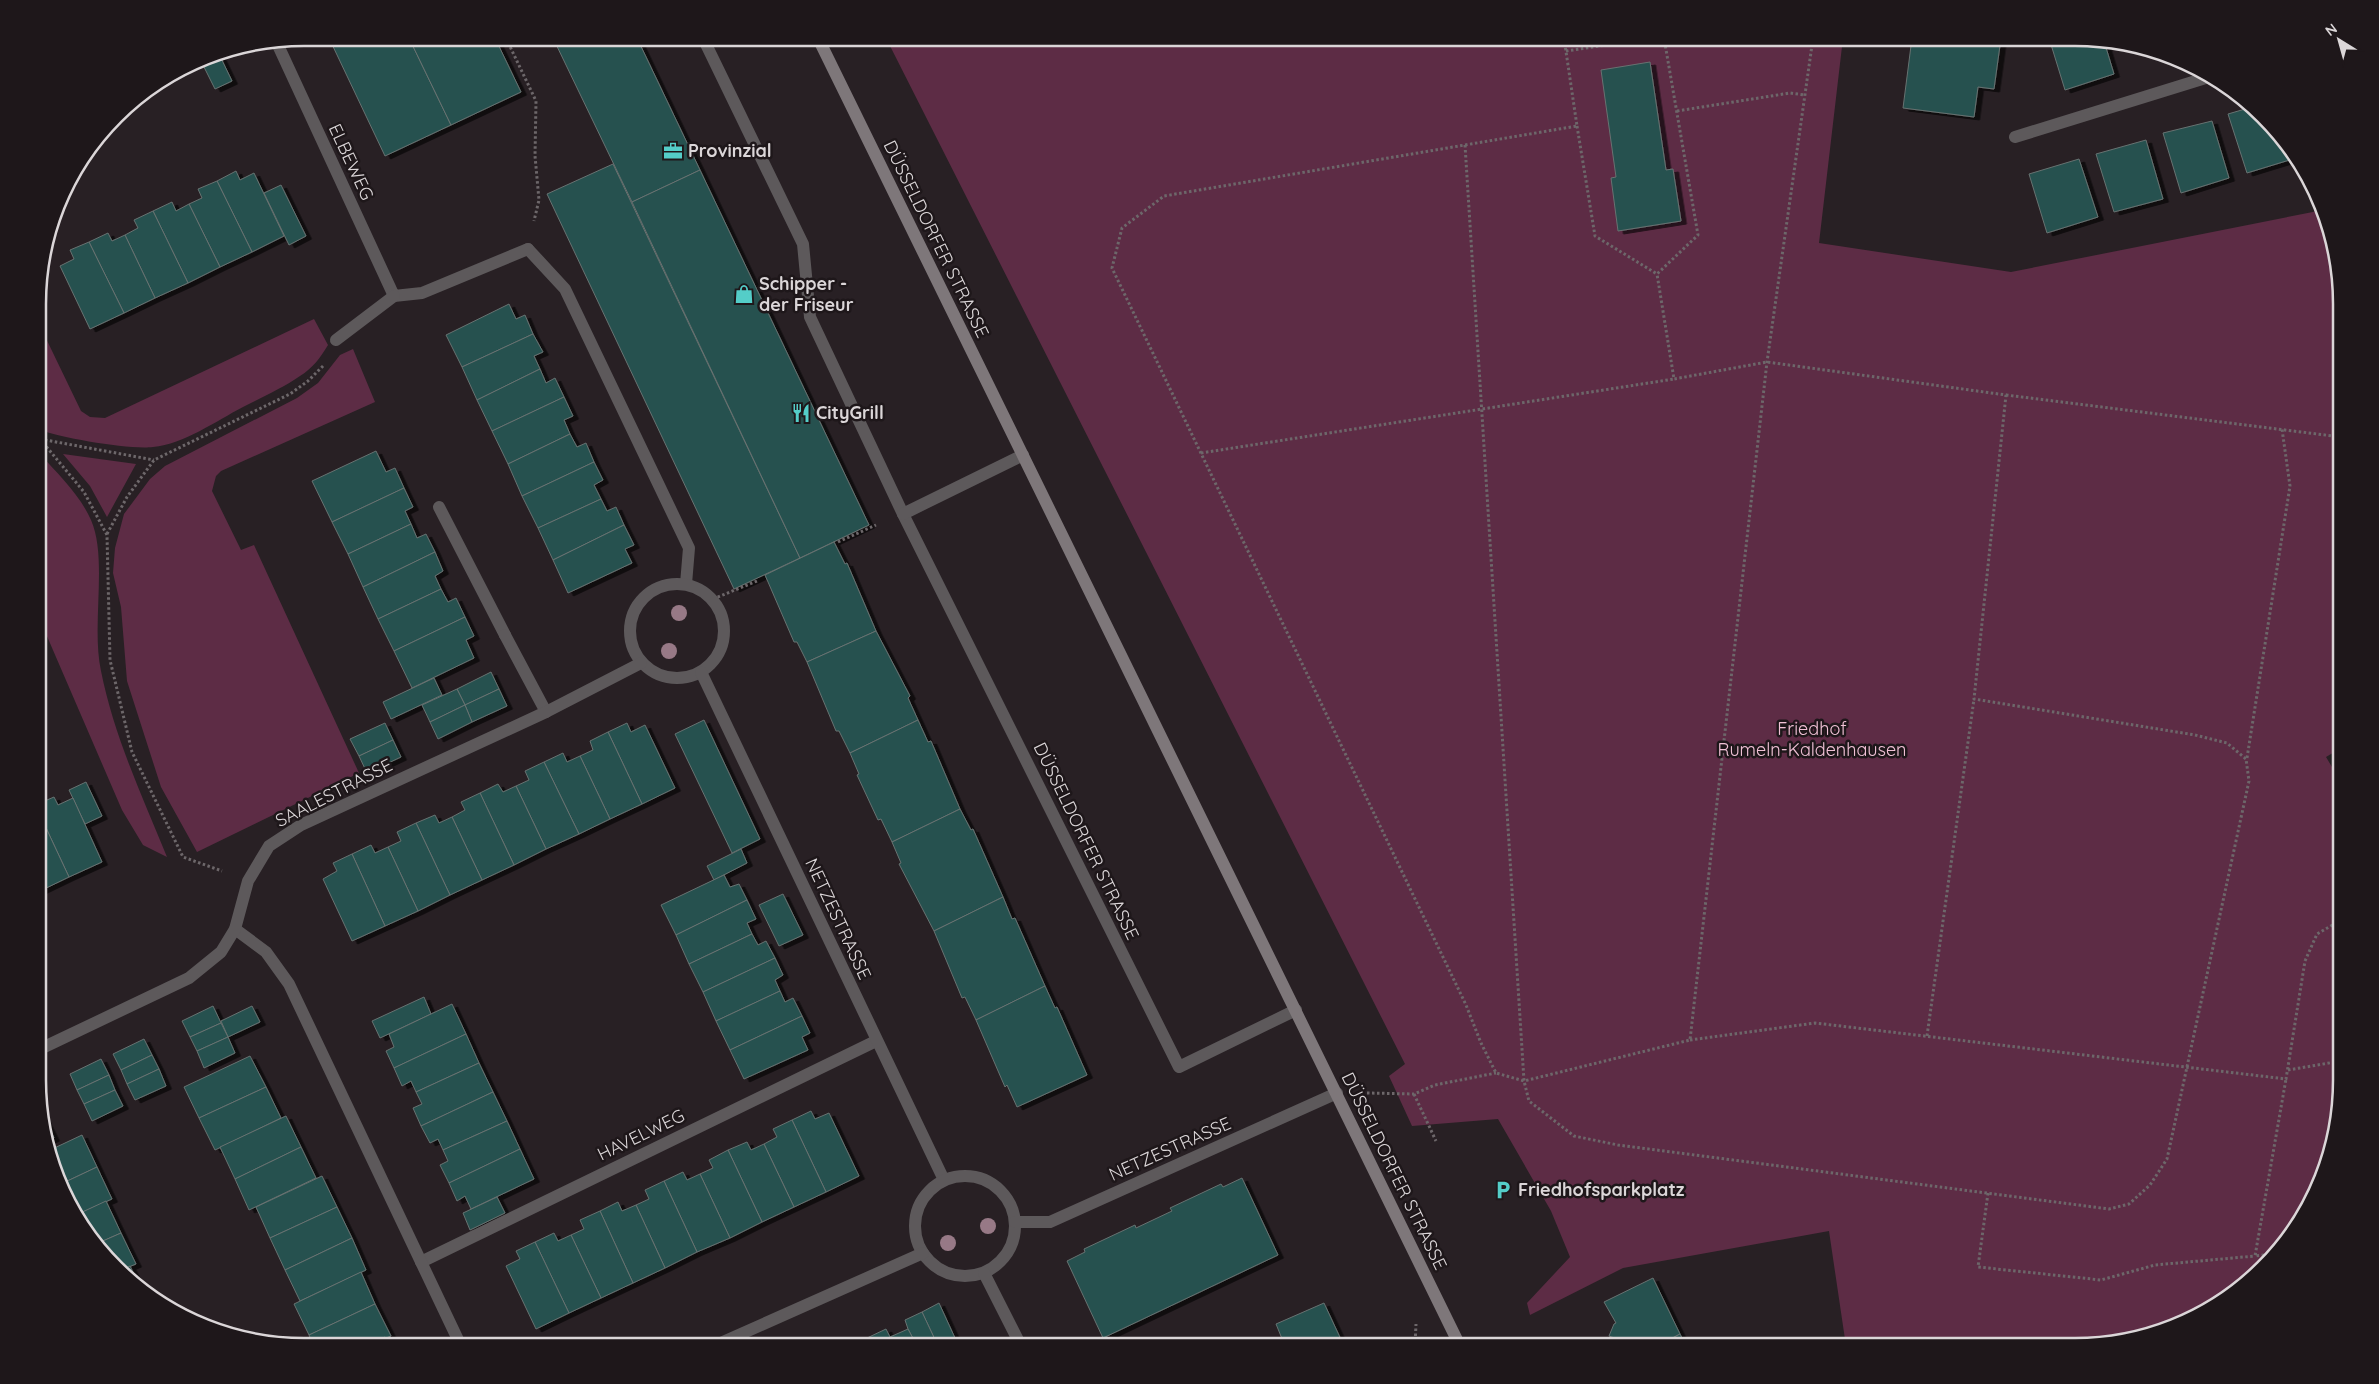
<svg xmlns="http://www.w3.org/2000/svg" width="2379" height="1384" font-family="Quicksand,sans-serif">
  <style>
    .green { fill: #5d2c45 }
    .building { fill: #26514f; stroke: #677271; filter: url(#shadow) }
    .lines { fill: none; stroke-linecap: round; stroke-linejoin: round }
    .path { stroke: #6d676a; stroke-width: 3; stroke-dasharray: 2.5 2.5; stroke-linecap: butt }
    .service { stroke: #5d595b; stroke-width: 12 }
    .minor { stroke: #5d595b; stroke-width: 12 }
    .secondary { stroke: #7e777a; stroke-width: 12 }
    .tree { fill: #977986 }
    .labels { text-anchor: middle; stroke-width: 5; stroke-linejoin: round; paint-order: stroke }
    .poi-label { font-size: 18px; font-weight: bold; fill: #dbd6d8; stroke: #1e171a; text-anchor: start }
    .street-label { font-size: 18px; fill: #dbd6d8; stroke: #1e171a }
    .park-label { font-size: 18px; fill: #f1c1d6; stroke: #1e171a }
    .rim { fill: none; stroke: #dbd6d8; stroke-width: 2.5 }
  </style>
  <defs>
    <filter id="shadow"><feDropShadow dx="5.5" dy="3" stdDeviation="0" flood-color="#0009"/></filter>
  </defs>
  <rect width="100%" height="100%" fill="#282024"/>
  <g class="green">
    <polygon points="886,38 1843,38 1819,243 2011,272 2323,210 2327,219 2341,287 2341,748 2326,757 2341,782 2341,1097 2327,1165 2306,1213 2263,1268 2208,1311 2160,1332 2092,1346 1846,1346 1829,1231 1623,1268 1530,1315 1527,1303 1570,1257 1551,1211 1498,1119 1412,1126 1389,1076 1405,1064"/>
    <path d="M314 319 328 345C320 358 313 368 300 376 283 388 262 397 243 407 216 421 184 444 153 447 130 450 62 438 40 430V326L81 411 90 417 105 418Z"/>
    <polygon points="353,349 375,402 221,471 216,476 212,491 241,550 254,545 359,773 197,852 161,787 127,681 121,607 113,573 115,548 124,514 150,479 165,466 297,398 318,383 340,355"/>
    <path d="M40 454C58 474 80 495 91 520 108 559 91 625 101 671 114 736 142 796 167 857L143 845 122 810 40 620Z"/>
    <polygon points="63,454 136,464 107,517 90,486"/>
  </g>
  <g class="building">
    <polygon points="329,38 409,38 451,125 385,156"/>
    <polygon points="409,38 495,38 521,92 451,125"/>
    <polygon points="553,38 637,38 700,170 632,202"/>
    <polygon points="1912,38 2001,38 1994,89 1978,87 1974,117 1903,108"/>
    <polygon points="2049,38 2075,38 2104,41 2114,74 2065,90"/>
    <polygon points="219,54 232,81 215,89 200,59"/>
    <polygon points="1650,62 1666,170 1673,169 1681,221 1618,231 1611,178 1616,177 1601,70"/>
    <polygon points="2252,107 2263,116 2296,158 2247,173 2228,114"/>
    <polygon points="2212,121 2229,178 2181,193 2163,133"/>
    <polygon points="2146,140 2163,199 2114,212 2096,154"/>
    <polygon points="2079,159 2098,217 2047,233 2029,174"/>
    <polygon points="613,164 800,558 734,589 547,194"/>
    <polygon points="700,170 869,525 800,558 632,202"/>
    <polygon points="236,171 240,180 254,173 284,236 252,252 217,181"/>
    <polygon points="217,181 252,252 220,267 189,204 202,198 198,189"/>
    <polygon points="281,185 306,236 289,245 264,193"/>
    <polygon points="172,202 176,211 189,204 220,267 188,283 153,211"/>
    <polygon points="153,211 188,283 155,298 125,235 138,228 134,220"/>
    <polygon points="108,233 112,241 125,235 155,298 124,313 89,242"/>
    <polygon points="89,242 124,313 90,329 60,266 74,259 70,250"/>
    <polygon points="509,304 516,319 525,315 533,334 462,367 446,335"/>
    <polygon points="533,334 543,352 534,356 540,369 477,400 462,367"/>
    <polygon points="540,369 546,383 555,378 564,397 492,431 477,400"/>
    <polygon points="564,397 573,416 564,420 570,434 508,464 492,431"/>
    <polygon points="570,434 577,447 586,443 594,462 522,496 508,464"/>
    <polygon points="376,451 386,472 395,468 404,488 332,522 312,481"/>
    <polygon points="594,462 603,480 594,485 601,499 538,528 522,496"/>
    <polygon points="404,488 413,507 405,511 411,524 348,554 332,522"/>
    <polygon points="601,499 607,511 616,507 624,525 553,560 538,528"/>
    <polygon points="411,524 417,538 426,534 435,552 363,587 348,554"/>
    <polygon points="624,525 634,545 625,549 632,563 568,593 553,560"/>
    <polygon points="834,542 845,564 847,563 876,631 807,662 797,642 794,642 765,575"/>
    <polygon points="435,552 443,571 435,576 441,589 378,619 363,587"/>
    <polygon points="441,589 448,602 456,598 465,617 394,651 378,619"/>
    <polygon points="465,617 474,636 466,640 474,658 412,688 394,651"/>
    <polygon points="876,631 910,696 908,698 918,720 850,753 839,731 836,731 807,662"/>
    <polygon points="491,672 499,689 465,705 457,689"/>
    <polygon points="434,678 442,695 391,719 383,702"/>
    <polygon points="457,689 465,705 430,722 422,705"/>
    <polygon points="499,689 507,706 472,722 465,705"/>
    <polygon points="465,705 472,722 438,739 430,722"/>
    <polygon points="704,720 760,839 732,853 675,734"/>
    <polygon points="918,720 928,742 931,741 960,809 892,842 881,819 878,820 857,775 859,774 850,753"/>
    <polygon points="385,723 393,740 359,756 350,739"/>
    <polygon points="627,723 631,732 645,725 675,788 642,804 608,732"/>
    <polygon points="608,732 642,804 610,819 580,756 593,750 590,741"/>
    <polygon points="393,740 401,757 367,773 359,756"/>
    <polygon points="563,753 567,762 580,756 610,819 579,834 544,762"/>
    <polygon points="544,762 579,834 546,849 516,786 529,780 525,771"/>
    <polygon points="86,782 102,816 85,824 69,790"/>
    <polygon points="498,784 503,792 516,786 546,849 514,865 480,793"/>
    <polygon points="480,793 514,865 482,880 452,817 465,810 461,802"/>
    <polygon points="54,797 58,805 73,798 102,862 69,877 40,815 40,803"/>
    <polygon points="960,809 971,830 973,829 1003,897 934,931 899,864 901,863 892,842"/>
    <polygon points="40,815 69,877 40,891"/>
    <polygon points="435,815 439,823 452,817 482,880 450,895 416,823"/>
    <polygon points="416,823 450,895 418,911 388,847 401,841 397,832"/>
    <polygon points="371,845 375,853 388,847 418,911 385,926 352,854"/>
    <polygon points="741,849 747,863 714,880 707,866"/>
    <polygon points="352,854 385,926 352,941 323,879 337,871 333,863"/>
    <polygon points="724,875 730,887 739,884 747,900 676,935 661,905"/>
    <polygon points="783,894 803,935 779,946 759,905"/>
    <polygon points="1003,897 1012,919 1015,918 1045,986 976,1020 965,997 962,998 934,931"/>
    <polygon points="747,900 756,919 747,923 752,934 689,964 676,935"/>
    <polygon points="752,934 758,945 766,941 775,958 703,992 689,964"/>
    <polygon points="775,958 783,975 775,980 780,991 716,1021 703,992"/>
    <polygon points="1045,986 1055,1008 1057,1007 1087,1075 1017,1107 1007,1085 1005,1087 976,1020"/>
    <polygon points="780,991 785,1002 793,998 802,1016 730,1050 716,1021"/>
    <polygon points="424,997 431,1014 380,1038 372,1021"/>
    <polygon points="452,1004 466,1034 394,1068 386,1051 394,1047 389,1034"/>
    <polygon points="213,1006 221,1023 190,1037 182,1021"/>
    <polygon points="252,1006 260,1022 228,1037 221,1021"/>
    <polygon points="802,1016 810,1033 802,1037 808,1050 744,1079 730,1050"/>
    <polygon points="221,1023 228,1037 197,1051 190,1037"/>
    <polygon points="466,1034 479,1063 416,1092 411,1081 402,1086 394,1068"/>
    <polygon points="228,1037 235,1053 204,1068 197,1051"/>
    <polygon points="144,1039 152,1055 121,1070 113,1054"/>
    <polygon points="152,1055 159,1069 127,1084 121,1070"/>
    <polygon points="250,1056 266,1087 199,1118 184,1087"/>
    <polygon points="101,1059 109,1075 77,1090 70,1074"/>
    <polygon points="479,1063 493,1092 421,1126 413,1108 422,1104 416,1092"/>
    <polygon points="159,1069 166,1086 135,1100 127,1084"/>
    <polygon points="109,1075 115,1090 84,1104 77,1090"/>
    <polygon points="266,1087 281,1118 215,1150 199,1118"/>
    <polygon points="115,1090 123,1106 92,1121 84,1104"/>
    <polygon points="493,1092 507,1121 443,1150 438,1139 430,1143 421,1126"/>
    <polygon points="40,1108 46,1122 42,1124 40,1114"/>
    <polygon points="811,1111 815,1119 829,1113 859,1176 826,1192 792,1120"/>
    <polygon points="286,1116 301,1147 235,1179 220,1147"/>
    <polygon points="792,1120 826,1192 794,1207 764,1144 777,1137 773,1129"/>
    <polygon points="507,1121 520,1149 449,1183 440,1165 448,1161 443,1150"/>
    <polygon points="46,1122 54,1138 46,1142 42,1124"/>
    <polygon points="82,1135 97,1167 61,1184 52,1166 48,1151"/>
    <polygon points="747,1142 751,1150 764,1144 794,1207 762,1222 728,1150"/>
    <polygon points="301,1147 316,1178 249,1210 235,1179"/>
    <polygon points="520,1149 534,1179 471,1209 465,1196 457,1201 449,1183"/>
    <polygon points="728,1150 762,1222 730,1238 700,1174 713,1168 709,1160"/>
    <polygon points="97,1167 112,1199 76,1215 61,1184"/>
    <polygon points="683,1172 687,1180 700,1174 730,1238 697,1252 664,1181"/>
    <polygon points="322,1176 337,1207 270,1238 256,1207"/>
    <polygon points="1242,1178 1278,1255 1103,1338 1067,1261 1085,1252 1084,1249 1135,1225 1136,1228 1172,1211 1170,1208 1221,1184 1223,1187"/>
    <polygon points="664,1181 697,1252 665,1268 636,1205 649,1199 645,1190"/>
    <polygon points="497,1197 505,1213 470,1230 463,1213"/>
    <polygon points="106,1201 121,1233 96,1244 82,1228 76,1215"/>
    <polygon points="618,1202 622,1211 636,1205 665,1268 633,1283 600,1211"/>
    <polygon points="337,1207 352,1238 285,1270 270,1238"/>
    <polygon points="600,1211 633,1283 601,1298 571,1235 584,1229 580,1220"/>
    <polygon points="121,1233 136,1264 119,1271 96,1244"/>
    <polygon points="554,1233 558,1241 571,1235 601,1298 569,1313 535,1242"/>
    <polygon points="352,1238 366,1270 300,1301 285,1270"/>
    <polygon points="535,1242 569,1313 536,1329 506,1266 520,1259 516,1251"/>
    <polygon points="130,1266 140,1287 120,1271"/>
    <polygon points="361,1272 375,1304 309,1335 294,1304"/>
    <polygon points="1653,1278 1680,1334 1657,1346 1627,1346 1623,1338 1620,1340 1609,1336 1614,1324 1616,1323 1604,1302"/>
    <polygon points="939,1303 955,1338 938,1346 922,1312"/>
    <polygon points="1324,1303 1344,1346 1285,1346 1276,1324"/>
    <polygon points="375,1304 391,1336 366,1346 314,1346 309,1335"/>
    <polygon points="922,1312 938,1346 917,1346 908,1329 905,1320"/>
    <polygon points="886,1329 890,1337 908,1329 917,1346 871,1346 867,1338"/>
    <polygon points="1680,1334 1686,1346 1657,1346"/>
    <polygon points="385,1337 389,1346 366,1346"/>
    <polygon points="867,1338 871,1346 849,1346"/>
  </g>
  <g class="lines">
    <g class="path">
      <polyline points="506,38 536,101 535,156 539,200 534,221"/>
      <polyline points="1564,38 1577,126 1164,196 1122,228 1112,268 1466,1005 1481,1043 1496,1073 1524,1081 1529,1101 1574,1136 1618,1145 2109,1209 2129,1204 2150,1185 2167,1159 2249,781 2246,759 2227,743 2195,735 1974,699 2006,395 1767,362 1674,379 1657,274 1698,235 1664,38"/>
      <polyline points="1566,51 1654,38"/>
      <polyline points="1677,111 1790,93 1805,95"/>
      <polyline points="1577,126 1595,236 1657,274"/>
      <polyline points="1465,145 1524,1081 1690,1040 1767,362 1813,38"/>
      <polyline points="2006,395 2341,437"/>
      <polyline points="40,439 84,492 107,535 110,660 132,752 183,857 222,871"/>
      <polyline points="40,439 154,460"/>
      <polyline points="1201,453 1674,379"/>
      <polyline points="107,534 127,497 154,460 290,394 308,381 324,365"/>
      <polyline points="838,542 876,525"/>
      <polyline points="713,599 757,581"/>
      <polyline points="2247,758 2290,486 2282,429"/>
      <polyline points="2341,820 2341,828"/>
      <polyline points="1927,1036 1974,699"/>
      <polyline points="1690,1040 1815,1023 2286,1079 2305,961 2317,934 2341,920"/>
      <polyline points="2288,1070 2341,1061"/>
      <polyline points="1367,1093 1414,1094 1435,1085 1496,1073"/>
      <polyline points="1414,1094 1436,1141"/>
      <polyline points="1988,1193 1978,1267 2101,1280 2155,1265 2255,1256"/>
      <polyline points="2274,1254 2255,1256 2286,1079"/>
      <polyline points="1415,1346 1416,1324"/>
    </g>
    <g class="service">
      <polyline points="528,249 565,289 689,548 686,584"/>
      <polyline points="439,507 505,635"/>
      <polyline points="421,1262 876,1041"/>
    </g>
    <g class="minor">
      <polyline points="703,38 803,244 810,317 903,514 1179,1067 1296,1010"/>
      <polyline points="277,43 394,296 422,293 528,249"/>
      <polyline points="2015,137 2212,76"/>
      <polyline points="336,340 394,296"/>
      <polyline points="903,514 1023,455"/>
      <circle cx="677" cy="631" r="47"/>
      <polyline points="505,635 546,712"/>
      <polyline points="701,672 944,1180"/>
      <polyline points="235,929 266,952 289,984 461,1346"/>
      <polyline points="40,1049 189,978 221,952 235,929 248,881 269,846 301,825 546,712 641,663"/>
      <circle cx="965" cy="1226" r="50"/>
      <polyline points="1015,1222 1050,1222 1337,1093"/>
      <polyline points="984,1273 1021,1346"/>
      <polyline points="714,1346 923,1253"/>
    </g>
    <polyline class="secondary" points="818,38 1460,1346"/>
  </g>
  <g class="tree">
    <circle cx="679" cy="613" r="8"/>
    <circle cx="669" cy="651" r="8"/>
    <circle cx="988" cy="1226" r="8"/>
    <circle cx="948" cy="1243" r="8"/>
  </g>
  <defs>
    <g id="office-bare" transform="scale(1.5)"><path d="M-6-3h4V-5.5h4V-3h4V5H-6ZM-1-4.5V-3h2v-1.5ZM-6 0V1H6V0Z" fill="#54cdc8" stroke="#1e171a" stroke-width="2.5" paint-order="stroke"/></g>
    <g id="shop-bare" transform="scale(1.5)"><path d="M-5-2.5h2.3a2.7 3.5 0 0 1 5.4 0H5L5.5 6h-11ZM-1.5-2.5h3a1.5 2.3 0 0 0-3 0Z" fill="#54cdc8" stroke="#1e171a" stroke-width="2.5" paint-order="stroke"/></g>
    <g id="restaurant-bare" transform="scale(1.5)"><path d="M-5-6h1v4h1v-4h1v4h1v-4h1v5L-1.5 .5V6h-2V.5L-5-1ZM5-6V6H3V1.5H1.5Q1.5-4 5-6Z" fill="#54cdc8" stroke="#1e171a" stroke-width="2.5" paint-order="stroke"/></g>
    <g id="parking-bare" transform="scale(1.5)"><path d="M-3.5-5.5H1a3.5 3.5 0 0 1 0 7H-1V5.5H-3.5ZM-1-3.4V-.6H.8a1.4 1.4 0 0 0 0-2.8Z" fill="#54cdc8" stroke="#1e171a" stroke-width="2.5" paint-order="stroke"/></g>
  </defs>
  <g fill-rule="evenodd">
    <use href="#office-bare" x="673" y="151"/>
    <use href="#shop-bare" x="744" y="294"/>
    <use href="#restaurant-bare" x="801" y="413"/>
    <use href="#parking-bare" x="1503" y="1190"/>
  </g>
  <g class="labels">
    <g class="poi-label">
      <text x="688" y="157">Provinzial</text>
      <text x="759" y="290">Schipper -<tspan x="759" dy="21">der Friseur</tspan></text>
      <text x="816" y="419">CityGrill</text>
      <text x="1518" y="1196">Friedhofsparkplatz</text>
    </g>
    <g class="street-label">
      <text transform="translate(351 162) rotate(65)" y="6">ELBEWEG</text>
      <text transform="translate(936 239) rotate(64)" y="6">DÜSSELDORFER STRASSE</text>
      <text transform="translate(334 793) rotate(-27)" y="6">SAALESTRASSE</text>
      <text transform="translate(1086 841) rotate(64)" y="6">DÜSSELDORFER STRASSE</text>
      <text transform="translate(838 919) rotate(65)" y="6">NETZESTRASSE</text>
      <text transform="translate(641 1135) rotate(-26)" y="6">HAVELWEG</text>
      <text transform="translate(1170 1149) rotate(-24)" y="6">NETZESTRASSE</text>
      <text transform="translate(1394 1171) rotate(64)" y="6">DÜSSELDORFER STRASSE</text>
    </g>
    <g class="park-label">
      <text x="1812" y="735">Friedhof<tspan x="1812" dy="21">Rumeln-Kaldenhausen</tspan></text>
    </g>
  </g>
  <path d="M0 0H2379V1384H0ZM304 46H2075A258 258 0 0 1 2333 304V1080A258 258 0 0 1 2075 1338H304A258 258 0 0 1 46 1080V304A258 258 0 0 1 304 46Z" fill="#1e171a" fill-rule="evenodd"/>
  <path class="rim" d="M304 46H2075A258 258 0 0 1 2333 304V1080A258 258 0 0 1 2075 1338H304A258 258 0 0 1 46 1080V304A258 258 0 0 1 304 46Z"/>
  <g transform="translate(2339 40) rotate(323)" stroke="#1e171a" stroke-width="4" paint-order="stroke">
  <path d="M0-4L9 19L0 12L-9 19Z" fill="#dbd6d8"/>
  <text y="-8" font-size="14" font-weight="bold" text-anchor="middle" fill="#dbd6d8">N</text>
  </g>
</svg>
